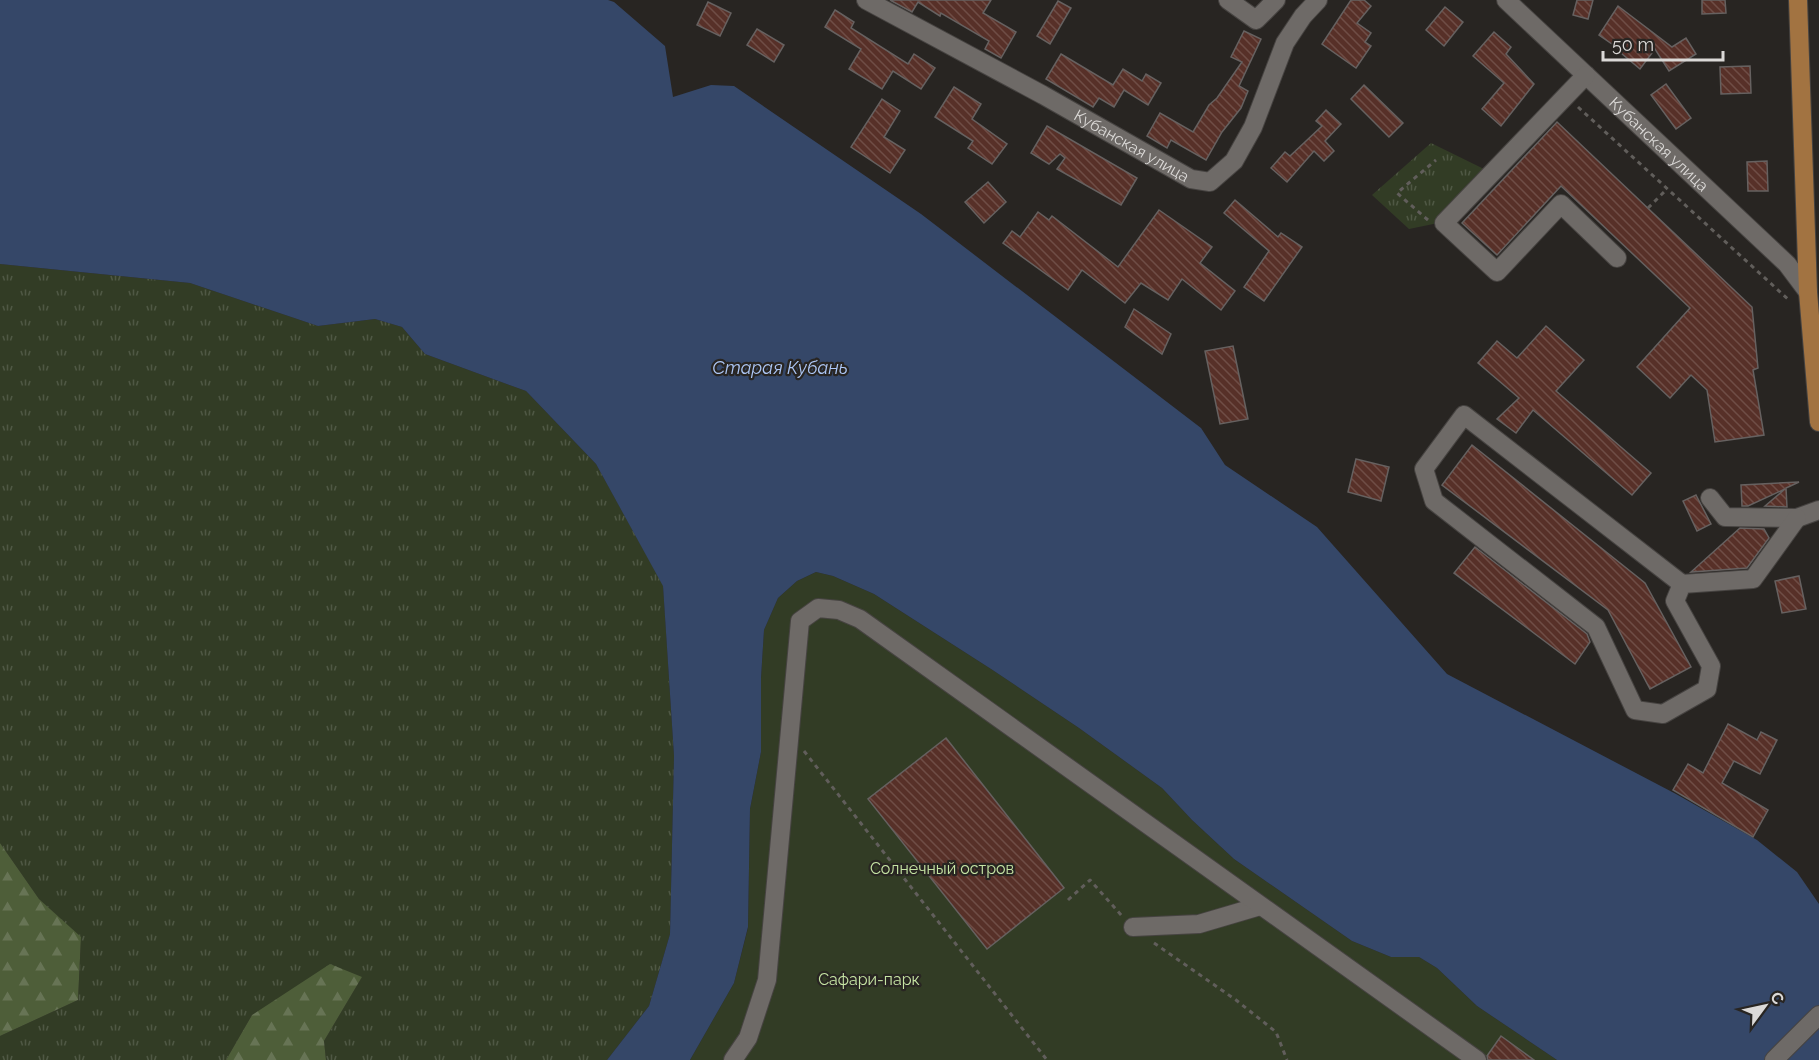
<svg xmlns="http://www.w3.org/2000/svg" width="1819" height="1060" font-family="Raleway,sans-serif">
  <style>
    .grass { fill: url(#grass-tufts) }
    .forest { fill: url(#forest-firs) }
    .park { fill: #323c25 }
    .water { fill: #354768 }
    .building { fill: url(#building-back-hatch); stroke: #666160; stroke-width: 1.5 }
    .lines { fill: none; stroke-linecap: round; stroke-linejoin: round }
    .minor-casing { stroke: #464341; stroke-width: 20 }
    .major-casing { stroke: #464341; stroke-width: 20 }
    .path { stroke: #615e5b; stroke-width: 3; stroke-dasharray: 4.5 4.5; stroke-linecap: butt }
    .minor { stroke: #6e6a67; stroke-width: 18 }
    .major { stroke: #a27341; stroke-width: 18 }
    .labels { text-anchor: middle; stroke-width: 4.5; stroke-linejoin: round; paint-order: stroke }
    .street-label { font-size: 16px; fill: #dbd9d7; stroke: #282522 }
    .park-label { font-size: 16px; fill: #c6e4a4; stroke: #282522 }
    .water-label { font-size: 18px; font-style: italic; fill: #adc7f6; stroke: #282522 }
  </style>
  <defs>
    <pattern id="grass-tufts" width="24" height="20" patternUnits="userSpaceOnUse" patternTransform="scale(1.5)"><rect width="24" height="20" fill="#323c25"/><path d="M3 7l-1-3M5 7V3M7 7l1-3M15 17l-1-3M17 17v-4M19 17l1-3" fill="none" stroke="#4f5844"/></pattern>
    <pattern id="forest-firs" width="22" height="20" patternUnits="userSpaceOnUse" patternTransform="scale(1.5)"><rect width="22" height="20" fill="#4e5e39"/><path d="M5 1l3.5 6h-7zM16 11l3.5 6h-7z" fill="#677455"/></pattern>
    <pattern id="building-back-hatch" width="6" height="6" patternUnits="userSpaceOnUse" patternTransform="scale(1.5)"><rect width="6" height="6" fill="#573028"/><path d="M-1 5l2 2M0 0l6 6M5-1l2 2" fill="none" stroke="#6f4d46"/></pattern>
  </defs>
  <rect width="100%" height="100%" fill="#282522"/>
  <g class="grass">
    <polygon points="1431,143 1488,171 1438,223 1409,229 1372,195"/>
    <polygon points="0,264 190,283 318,326 375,319 402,327 425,354 526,391 596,464 663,585 674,756 670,934 649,1006 607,1060 326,1060 324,1041 362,977 252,1015 226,1060 0,1060 0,1036 78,1000 81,938 39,899 0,843"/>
  </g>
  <g class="forest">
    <polygon points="0,843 39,899 81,937 78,1000 0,1036"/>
    <polygon points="330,964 362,977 324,1041 326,1060 226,1060 252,1015"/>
  </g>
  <polygon class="park" points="816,572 833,576 874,594 991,669 1079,728 1162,788 1192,820 1234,859 1352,941 1391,957 1419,957 1437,968 1477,1006 1557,1060 690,1060 734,983 748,928 750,809 761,752 761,678 764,630 778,598 797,581"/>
  <polygon class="water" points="0,0 608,0 614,2 665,46 673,97 711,85 734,86 921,214 1201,428 1225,465 1317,527 1447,674 1676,794 1757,840 1797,872 1819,904 1819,1060 1557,1060 1477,1006 1437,968 1419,957 1391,957 1352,941 1234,859 1192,820 1162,788 1079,728 991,669 874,594 833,576 816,572 797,581 778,598 764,630 761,678 761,752 750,809 748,927 734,983 690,1060 607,1060 649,1006 670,934 674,756 663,586 596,464 526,391 425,354 402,327 375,319 318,326 190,283 0,264"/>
  <g class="building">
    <polygon points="890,0 991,0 983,13 1016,32 1001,58 985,49 989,41 941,13 940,16 918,2 912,12"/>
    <polygon points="1351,0 1364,0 1371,6 1357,23 1371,33 1365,42 1371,46 1356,68 1322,44"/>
    <polygon points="1577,0 1593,0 1588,19 1573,15"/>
    <polygon points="1702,0 1725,0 1726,13 1702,14"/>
    <polygon points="1058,1 1071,8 1050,44 1037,36"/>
    <polygon points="708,2 731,13 720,36 697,25"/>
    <polygon points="1618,6 1672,47 1686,38 1696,54 1669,71 1655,49 1640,69 1621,53 1622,51 1599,35"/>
    <polygon points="1445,7 1463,22 1444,46 1426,30"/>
    <polygon points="835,10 854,22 851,28 908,64 914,54 935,68 921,89 893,71 882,89 849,69 861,49 825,27"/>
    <polygon points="757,29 784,45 774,62 747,45"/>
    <polygon points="1244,31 1261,39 1239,86 1248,91 1241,108 1222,132 1206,160 1171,140 1167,148 1147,136 1160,113 1193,132 1209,105 1217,98 1242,62 1231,57"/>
    <polygon points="1494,32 1511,47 1506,54 1534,84 1501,126 1482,109 1504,83 1473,56"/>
    <polygon points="1061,54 1113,85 1123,69 1142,81 1146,74 1161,83 1148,105 1124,90 1114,107 1099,98 1093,107 1046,79"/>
    <polygon points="1750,66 1751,93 1721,94 1720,67"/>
    <polygon points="1666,84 1691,118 1676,129 1651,95"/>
    <polygon points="1364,85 1403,123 1389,137 1351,99"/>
    <polygon points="954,87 981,104 972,119 1007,144 992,164 968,148 973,141 935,117"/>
    <polygon points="882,99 900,111 884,137 905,150 890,173 851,147"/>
    <polygon points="1326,110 1341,124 1325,141 1334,151 1324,161 1314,151 1287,182 1271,168 1285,152 1290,156 1322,126 1316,121"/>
    <polygon points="1557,122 1752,307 1758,368 1753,370 1764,435 1715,442 1707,390 1691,375 1670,398 1637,367 1690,308 1561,186 1497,255 1462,223"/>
    <polygon points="1047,126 1137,178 1121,205 1057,169 1065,158 1060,154 1049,164 1031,153"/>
    <polygon points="1767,161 1768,191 1748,191 1747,162"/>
    <polygon points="988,182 1006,202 984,223 965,202"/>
    <polygon points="1235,200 1278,237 1281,233 1302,247 1264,301 1244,287 1269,251 1224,213"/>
    <polygon points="1159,210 1212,247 1200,263 1235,291 1221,310 1182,279 1168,300 1141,283 1125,303 1082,270 1068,290 1003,243 1012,231 1020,237 1038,212 1049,220 1052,216 1118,267"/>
    <polygon points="1134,309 1171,334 1162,354 1125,327"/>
    <polygon points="1546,326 1584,360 1556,391 1651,473 1632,495 1533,410 1516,433 1497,419 1519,398 1478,363 1497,341 1517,358"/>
    <polygon points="1233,346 1248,419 1220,424 1205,351"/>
    <polygon points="1472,445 1645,583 1691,667 1650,689 1608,610 1442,485"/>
    <polygon points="1356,459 1389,467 1381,501 1348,492"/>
    <polygon points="1799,482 1786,488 1787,507 1765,506 1785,489 1748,506 1742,506 1741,485"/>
    <polygon points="1696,495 1711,524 1697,531 1683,501"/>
    <polygon points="1740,528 1764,529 1769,538 1747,568 1691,572"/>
    <polygon points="1475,547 1587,634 1590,642 1575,664 1454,573"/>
    <polygon points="1799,576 1806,609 1782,613 1775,581"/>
    <polygon points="1728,724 1757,740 1761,732 1777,740 1760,774 1734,761 1722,783 1768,810 1753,837 1673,790 1688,764 1703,773"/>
    <polygon points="946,738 1064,888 987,949 868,799"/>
    <polygon points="1501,1036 1534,1060 1488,1060 1487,1056"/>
  </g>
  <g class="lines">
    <g class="minor-casing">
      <g id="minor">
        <path id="s1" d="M866 0 1043 95 1191 179 1210 182 1234 161 1253 127 1285 43 1303 16 1318 0"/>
        <polyline points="1228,0 1256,20 1276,0"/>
        <path id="s2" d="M1506 0 1787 264 1808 292"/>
        <polyline points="1586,75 1444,223 1497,272 1561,204 1617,258"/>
        <polyline points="1710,498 1725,517 1797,518 1819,510"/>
        <polyline points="1682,584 1675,601 1711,666 1707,689 1663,714 1635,710 1596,627 1434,501 1424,469 1464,415 1682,584 1753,579 1797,518"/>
        <polyline points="1133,927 1199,924 1260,906"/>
        <polyline points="733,1060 748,1038 767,980 800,621 818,608 839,610 860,619 1477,1060"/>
        <polyline points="1774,1060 1819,1015"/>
      </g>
    </g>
    <g class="major-casing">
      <polyline id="major" points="1798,0 1808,292 1819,422"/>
    </g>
    <g class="path">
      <polyline points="1578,107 1790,301"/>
      <polyline points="1648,208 1667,189"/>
      <polyline points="1428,220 1397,193 1436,160"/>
      <polyline points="804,751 1047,1060"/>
      <polyline points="1068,900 1090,880 1122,916"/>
      <polyline points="1154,943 1236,1000 1276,1032 1287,1060"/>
    </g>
    <use href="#minor" class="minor"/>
    <use href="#major" class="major"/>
  </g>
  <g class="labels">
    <g class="street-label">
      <text dy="6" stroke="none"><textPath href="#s1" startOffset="303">Кубанская улица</textPath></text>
      <text dy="6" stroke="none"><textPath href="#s2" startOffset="210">Кубанская улица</textPath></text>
    </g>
    <g class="park-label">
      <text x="942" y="874">Солнечный остров</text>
      <text x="869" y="985">Сафари-парк</text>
    </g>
    <g class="water-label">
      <text x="780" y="374">Старая Кубань</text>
    </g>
  </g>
  <g transform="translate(1765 1006) rotate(57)" stroke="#282522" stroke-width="4.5" paint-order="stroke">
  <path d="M0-4.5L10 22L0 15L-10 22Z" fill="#dbd9d7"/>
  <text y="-9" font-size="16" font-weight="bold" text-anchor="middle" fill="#dbd9d7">С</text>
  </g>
  <path d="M1603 51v9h120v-9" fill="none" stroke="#dbd9d7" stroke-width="3"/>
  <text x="1612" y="51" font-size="18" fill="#dbd9d7" stroke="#282522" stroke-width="4.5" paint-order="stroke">50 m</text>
</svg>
